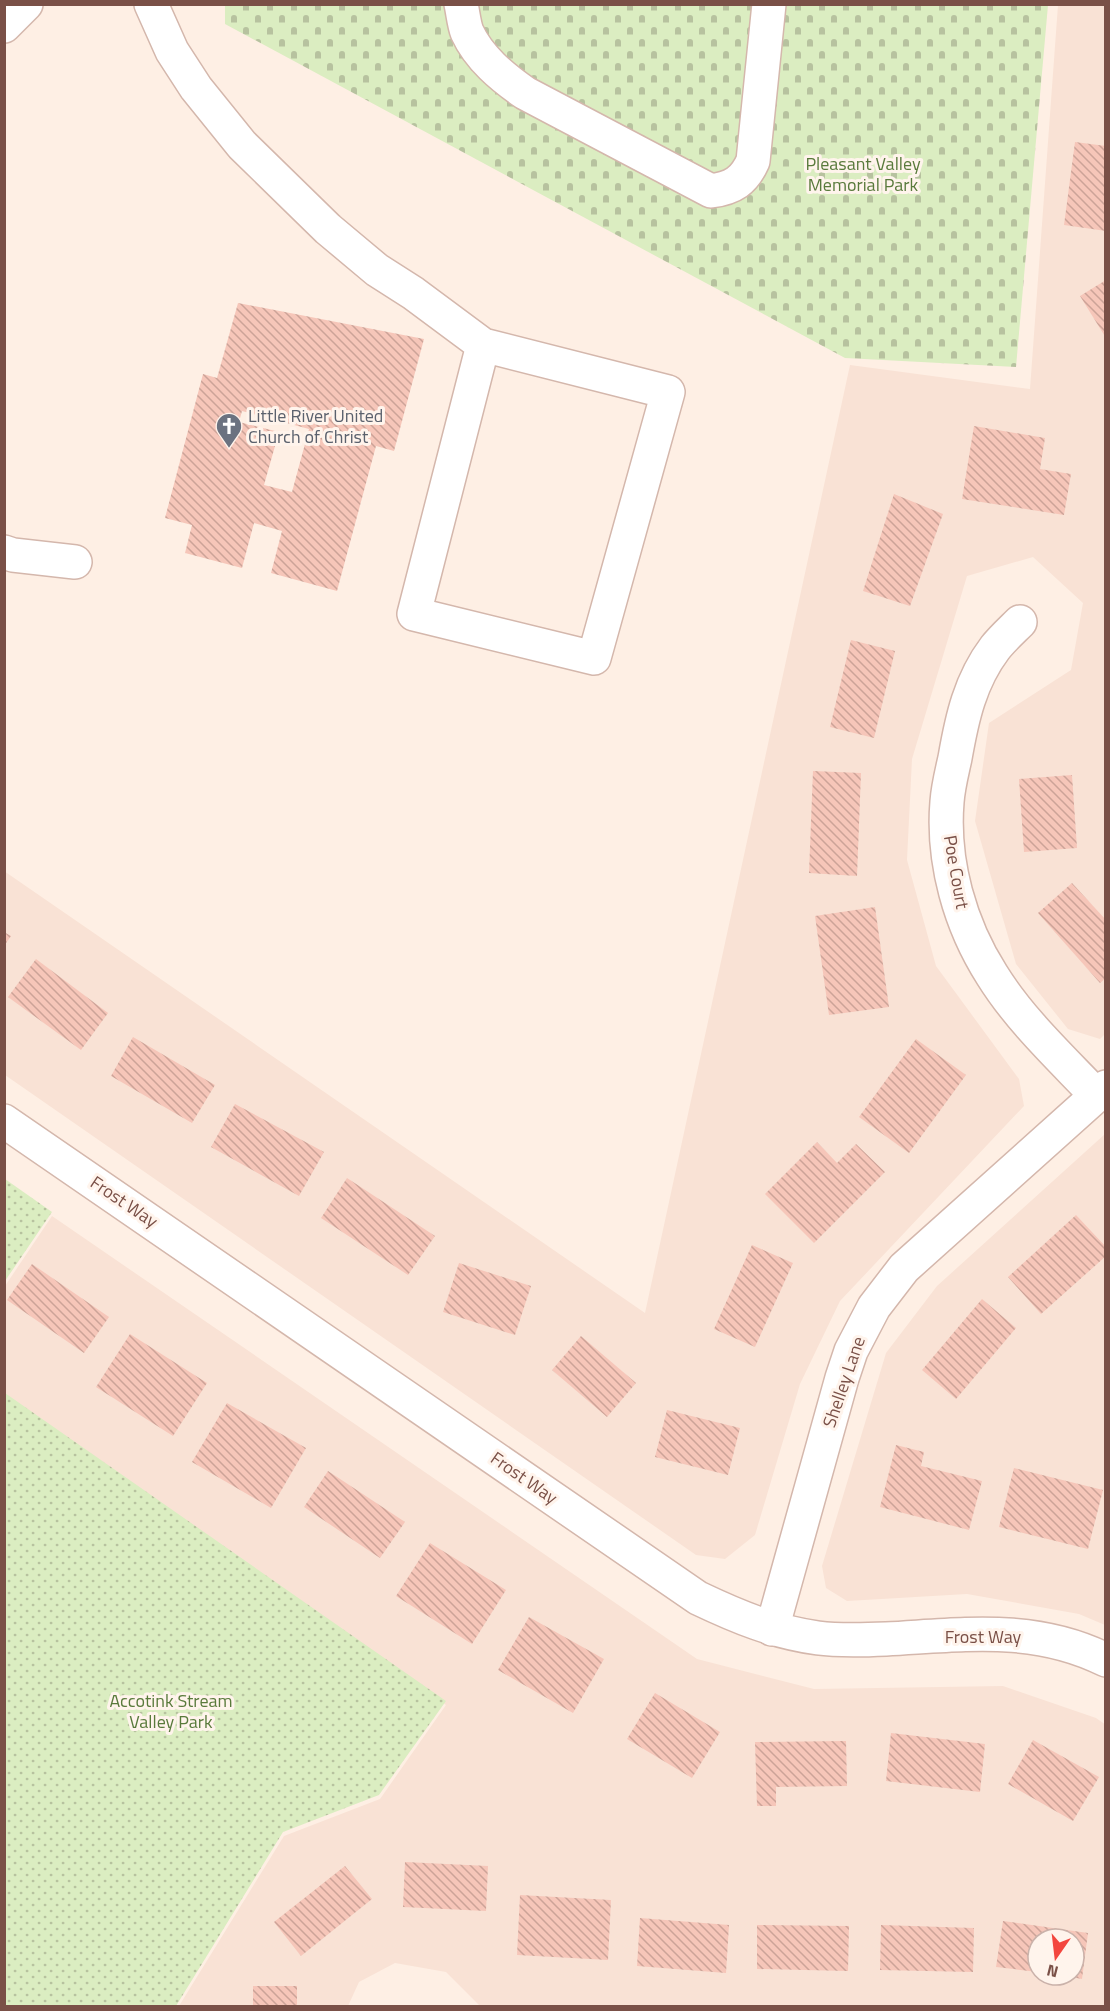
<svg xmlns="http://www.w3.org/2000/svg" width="1110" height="2011" font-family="'Titillium Web',sans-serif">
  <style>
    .residential { fill: #f9e2d5; fill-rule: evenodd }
    .cemetery { fill: url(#cemetery-stones) }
    .park { fill: url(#park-dots) }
    .building { fill: url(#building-back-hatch); fill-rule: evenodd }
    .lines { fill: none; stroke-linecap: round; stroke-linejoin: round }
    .minor-casing { stroke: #d4b7ac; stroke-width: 36 }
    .minor { stroke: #fff; stroke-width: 33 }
    .labels { text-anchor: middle; stroke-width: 6; stroke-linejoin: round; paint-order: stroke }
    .park-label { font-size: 18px; fill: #597a3b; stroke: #fff4ec }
    .worship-label { font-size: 18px; fill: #5b616d; stroke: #fff4ec; text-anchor: start }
    .street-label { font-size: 18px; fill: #7a5047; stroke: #fff4ec }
  </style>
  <defs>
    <pattern id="cemetery-stones" width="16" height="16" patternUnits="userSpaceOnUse" patternTransform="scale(1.5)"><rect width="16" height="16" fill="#dbedc1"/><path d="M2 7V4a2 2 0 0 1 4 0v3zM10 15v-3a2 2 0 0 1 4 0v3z" fill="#b7c29f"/></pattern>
    <pattern id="park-dots" width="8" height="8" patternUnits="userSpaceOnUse" patternTransform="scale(1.5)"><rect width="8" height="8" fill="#dbedc1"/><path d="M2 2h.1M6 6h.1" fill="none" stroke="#b7c29f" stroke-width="1.8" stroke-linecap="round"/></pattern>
    <pattern id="building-back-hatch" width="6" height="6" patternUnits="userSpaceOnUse" patternTransform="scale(1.5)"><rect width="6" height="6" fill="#f6c6b9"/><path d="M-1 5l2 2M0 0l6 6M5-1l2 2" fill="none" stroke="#cca398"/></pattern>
  </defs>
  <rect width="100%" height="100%" fill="#feefe4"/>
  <g class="residential">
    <polygon points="1058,5 1105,5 1105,1034 1100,1039 1068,1029 1016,964 975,821 989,723 1071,670 1083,603 1033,557 967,576 912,759 907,860 936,966 1019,1079 1024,1106 840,1301 800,1384 755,1535 725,1559 696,1555 5,1075 4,871 645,1313 850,365 1030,389"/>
    <polygon points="1105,1134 1105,1625 1079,1614 967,1594 847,1601 826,1588 822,1566 886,1353 937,1286"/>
    <path d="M52 1216 697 1659 814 1689 1003 1686 1096 1718 1106 1725 1105 2006H480L446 1972 395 1963 359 1982 348 2006H179L284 1836 380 1799 446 1705 5 1397V1286ZM1038 1939H1074V1975H1038Z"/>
  </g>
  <polygon class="cemetery" points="225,4 1048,5 1016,367 845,358 225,24"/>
  <g class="park">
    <polygon points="5,1179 52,1212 5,1281"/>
    <polygon points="5,1393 446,1701 379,1795 283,1832 176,2006 5,2006"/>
  </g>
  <g class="building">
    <polygon points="1075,142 1106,146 1106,231 1064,225"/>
    <polygon points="1106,280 1106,338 1080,296"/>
    <path d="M238 303 424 339 394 451 376 446 337 591 271 573 282 531 254 523 242 568 185 553 192 525 165 518 203 374 217 378ZM242 411 309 429 292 492 264 485 279 432 239 422Z"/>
    <polygon points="974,426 1045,438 1040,469 1071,474 1064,515 962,499"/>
    <polygon points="894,494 943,514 910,606 863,591"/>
    <polygon points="851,640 895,651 874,738 830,727"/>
    <polygon points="813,771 861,773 857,876 809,873"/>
    <polygon points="1072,775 1077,848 1024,852 1019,779"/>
    <polygon points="1072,883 1106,920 1106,978 1100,983 1038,913"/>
    <polygon points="875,907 889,1007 829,1015 815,916"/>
    <polygon points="4,932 11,936 4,946"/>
    <polygon points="36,959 108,1013 81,1050 8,997"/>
    <polygon points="133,1037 215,1085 192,1123 111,1076"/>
    <polygon points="916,1039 966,1075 909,1153 859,1117"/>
    <polygon points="235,1104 324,1152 299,1196 211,1147"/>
    <polygon points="817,1142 837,1163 856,1144 885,1172 814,1243 765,1194"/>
    <polygon points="347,1178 435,1236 408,1275 321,1218"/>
    <polygon points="1076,1215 1106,1247 1106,1256 1041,1314 1008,1277"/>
    <polygon points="752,1245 793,1263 755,1347 714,1329"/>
    <polygon points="459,1263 531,1286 515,1335 443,1312"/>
    <polygon points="32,1264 109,1317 84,1353 7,1300"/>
    <polygon points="982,1299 1016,1328 956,1399 922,1370"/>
    <polygon points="130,1334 207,1383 173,1436 96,1387"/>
    <polygon points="581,1336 636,1383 607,1417 552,1370"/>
    <polygon points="227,1403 306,1448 271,1508 192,1462"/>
    <polygon points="667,1410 740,1428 728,1475 655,1457"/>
    <polygon points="896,1445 924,1452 921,1466 982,1481 969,1530 880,1507"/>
    <polygon points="1014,1468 1103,1490 1088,1549 999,1527"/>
    <polygon points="328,1471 405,1522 380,1558 304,1507"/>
    <polygon points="430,1543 506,1590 472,1644 396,1596"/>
    <polygon points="529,1617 604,1659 573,1713 498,1670"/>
    <polygon points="655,1693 720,1732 692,1778 627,1739"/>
    <polygon points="891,1733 985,1744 980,1792 886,1781"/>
    <polygon points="1033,1740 1099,1777 1073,1821 1008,1784"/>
    <polygon points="846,1741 847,1786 776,1787 776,1806 757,1806 755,1742"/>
    <polygon points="405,1862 488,1866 486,1911 403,1907"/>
    <polygon points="345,1866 372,1899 301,1956 274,1922"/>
    <polygon points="520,1895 611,1900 608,1960 517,1955"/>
    <polygon points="640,1918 729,1925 726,1973 637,1966"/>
    <polygon points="1003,1921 1088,1933 1082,1979 1066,1976 1074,1975 1074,1939 1038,1939 1038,1972 996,1967"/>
    <polygon points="757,1925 849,1926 848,1971 757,1969"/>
    <polygon points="881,1925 974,1928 973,1972 880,1970"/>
    <rect x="253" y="1986" width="44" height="20"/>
  </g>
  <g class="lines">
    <g class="minor-casing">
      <g id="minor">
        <polyline points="151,4 172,51 196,88 242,145 328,229 377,270 413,293 483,345 414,614 594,658 668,392 483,345"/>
        <path d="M461 4C463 13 464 24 467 32 479 58 502 77 525 93L711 191C733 188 744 181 753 161L769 4"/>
        <polyline points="4,26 26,4"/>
        <polyline points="4,552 13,555 75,562"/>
        <path d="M1020 622C1012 630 1002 639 995 648 970 681 962 718 955 758 952 772 948 787 947 802 942 862 960 925 992 975 1020 1020 1060 1057 1096 1095"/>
        <path d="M4 1121 698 1598C738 1617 774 1632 818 1638 840 1641 864 1640 886 1639 963 1635 1034 1624 1106 1660"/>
        <polyline points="772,1629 842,1378 851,1351 874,1307 904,1268 1106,1087"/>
      </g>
    </g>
    <use href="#minor" class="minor"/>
  </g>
  <defs>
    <g id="church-pin" transform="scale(1.35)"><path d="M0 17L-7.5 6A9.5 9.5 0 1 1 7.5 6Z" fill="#6b7280" stroke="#fff4ec"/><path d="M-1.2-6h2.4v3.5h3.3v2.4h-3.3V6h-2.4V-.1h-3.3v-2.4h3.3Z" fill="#fff"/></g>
  </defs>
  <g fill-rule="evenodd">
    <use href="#church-pin" x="229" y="426"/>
  </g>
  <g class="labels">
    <g class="park-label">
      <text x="863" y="170">Pleasant Valley<tspan x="863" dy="21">Memorial Park</tspan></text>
      <text x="171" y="1707">Accotink Stream<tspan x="171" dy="21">Valley Park</tspan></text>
    </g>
    <g class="worship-label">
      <text x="248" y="422">Little River United<tspan x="248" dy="21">Church of Christ</tspan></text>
    </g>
    <g class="street-label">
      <text transform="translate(956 872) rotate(80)" y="6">Poe Court</text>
      <text transform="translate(124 1202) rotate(34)" y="6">Frost Way</text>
      <text transform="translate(844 1382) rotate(-71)" y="6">Shelley Lane</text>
      <text transform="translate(524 1478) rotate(35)" y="6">Frost Way</text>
      <text x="983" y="1643">Frost Way</text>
    </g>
  </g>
  <rect width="1110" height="2011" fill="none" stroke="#7a5047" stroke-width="12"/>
  <g transform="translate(1056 1957) rotate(194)"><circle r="28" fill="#fff4ec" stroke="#cab2aa" stroke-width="1.5"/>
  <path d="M0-4.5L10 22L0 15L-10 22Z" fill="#f3463e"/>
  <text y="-9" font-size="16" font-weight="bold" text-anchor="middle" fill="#7a5047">N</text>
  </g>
</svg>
